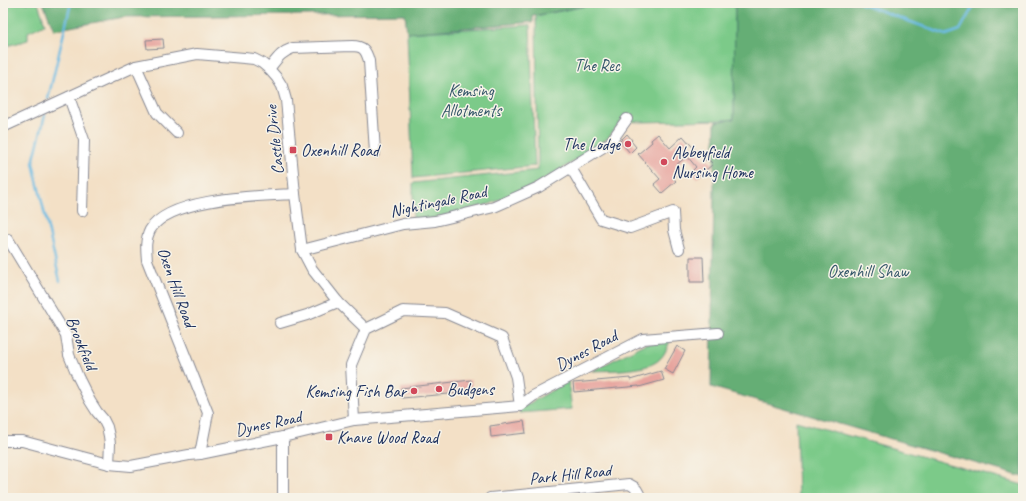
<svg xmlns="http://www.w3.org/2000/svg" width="1026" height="501" font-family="Caveat,sans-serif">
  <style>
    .green { fill: #7cca89; stroke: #4c7c74 }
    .forest { fill: #65ae75; stroke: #406e6a }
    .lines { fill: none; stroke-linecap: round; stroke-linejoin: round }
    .stream { stroke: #67b9e2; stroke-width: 2.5 }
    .building { fill: #e7a49e }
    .minor-casing { stroke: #878892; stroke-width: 12 }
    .minor { stroke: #fff; stroke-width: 10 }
    .poi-dot { fill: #d1495b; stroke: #f7f3e8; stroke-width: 1.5 }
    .labels { text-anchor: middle; stroke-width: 3; stroke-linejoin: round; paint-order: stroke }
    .park-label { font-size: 17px; fill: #335669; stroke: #f7f3e8 }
    .street-label { font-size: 17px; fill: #1b2f5e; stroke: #f7f3e8 }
    .poi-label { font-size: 17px; fill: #1b2f5e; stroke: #f7f3e8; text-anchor: start }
  </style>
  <rect width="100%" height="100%" fill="#f7f3e8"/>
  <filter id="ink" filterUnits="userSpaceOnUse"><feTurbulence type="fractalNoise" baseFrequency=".025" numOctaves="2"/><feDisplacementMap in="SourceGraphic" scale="8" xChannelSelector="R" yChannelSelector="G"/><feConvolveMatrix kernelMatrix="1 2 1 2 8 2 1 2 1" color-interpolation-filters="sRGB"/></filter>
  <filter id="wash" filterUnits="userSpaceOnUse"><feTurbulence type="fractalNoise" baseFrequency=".012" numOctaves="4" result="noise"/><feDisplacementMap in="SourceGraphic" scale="16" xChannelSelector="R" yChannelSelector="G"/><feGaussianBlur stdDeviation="0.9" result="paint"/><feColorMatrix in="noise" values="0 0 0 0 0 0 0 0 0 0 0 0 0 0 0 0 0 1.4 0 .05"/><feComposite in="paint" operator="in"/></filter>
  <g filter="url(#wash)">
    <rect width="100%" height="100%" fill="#f3e0c6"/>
    <g class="green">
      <polygon points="3,3 38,3 45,24 28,32 28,40 3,47"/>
      <polygon points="601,3 735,3 734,119 722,120 642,122 621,121 608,138 570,164 533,186 490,204 434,218 413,220 413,183 538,170 536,16"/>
      <polygon points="530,25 535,166 413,178 407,33"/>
      <path d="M670 340C668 347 665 354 660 359 647 372 610 370 592 371L645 344Z"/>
      <polygon points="568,381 572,409 519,413 520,409"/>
      <polygon points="796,421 1023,485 1023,498 798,498"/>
    </g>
    <g class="forest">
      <polygon points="43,3 599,3 533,16 533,22 407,33 405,14 124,17 54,30"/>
      <polygon points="735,3 1023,3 1023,477 711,387 715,122 734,119"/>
    </g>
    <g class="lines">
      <g class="stream">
        <polyline points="860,3 946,35 960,30 975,3"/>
        <polyline points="48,99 71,3"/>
        <polyline points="45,115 33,163 60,281"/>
      </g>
    </g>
    <g id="blocks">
      <g class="building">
        <polygon points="163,39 164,48 147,49 146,40"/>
        <polygon points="627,134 632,140 631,141 636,147 630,153 620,141"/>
        <polygon points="658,134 670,148 683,136 705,161 707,158 713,164 697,178 691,172 696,167 687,156 676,165 681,171 673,178 676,181 662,193 654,184 660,179 638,154 652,142 651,140"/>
        <polygon points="690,257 703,257 704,282 690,282"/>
        <polygon points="677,346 685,351 673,374 664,369"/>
        <polygon points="661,371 664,380 639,387 639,386 574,392 573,383 630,378 630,380"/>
        <polygon points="471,380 472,392 402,398 401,388"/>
        <polygon points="524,421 526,433 491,437 490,426"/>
      </g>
    </g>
  </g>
  <g filter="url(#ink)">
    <use href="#blocks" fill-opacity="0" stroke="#878892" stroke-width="1"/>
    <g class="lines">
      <g class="minor-casing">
        <g id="minor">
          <polyline points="136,66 157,113 177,133"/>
          <path d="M269 69C277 59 281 52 293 48L352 46C363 46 366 50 369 61L375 152"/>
          <polyline points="69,97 84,140 82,211"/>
          <polyline points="3,127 136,66 197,54 244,58 254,59 262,63 269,69 277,78 282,86 286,100 295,194 302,250 312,269 338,302 366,329"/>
          <polyline points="571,168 601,219 630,228 673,212 674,230 679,249"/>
          <polyline points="8,239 66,335 69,355 78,377 90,401 97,412 103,419 107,427 109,436 110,444 109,464"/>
          <polyline points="302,250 403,224 435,221 494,207 539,187 610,143 627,119"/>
          <polyline points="280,323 307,315 338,302"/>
          <polyline points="354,420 351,365 366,329 403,311 445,313 502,338 516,377 520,406"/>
          <polyline points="283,437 283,498"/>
          <polyline points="3,441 22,441 109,464 131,466 189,455 200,454 283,437 354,420 520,406 533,396 643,339 718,333"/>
          <path d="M200 454 208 413 147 260C146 249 145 240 150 230 169 197 260 196 295 194"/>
          <path d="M490 498 629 484C636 487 639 491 640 498"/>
        </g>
      </g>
      <use href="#minor" class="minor"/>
    </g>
  </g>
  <g class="poi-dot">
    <circle cx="628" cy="144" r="4"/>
    <rect x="289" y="146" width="8" height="8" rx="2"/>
    <circle cx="664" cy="162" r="4"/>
    <circle cx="439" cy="389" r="4"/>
    <circle cx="414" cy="391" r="4"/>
    <rect x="325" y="433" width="8" height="8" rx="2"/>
  </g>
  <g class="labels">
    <g class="park-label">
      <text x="597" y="71">The Rec</text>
      <text x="471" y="96">Kemsing<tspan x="471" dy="20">Allotments</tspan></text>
      <text x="868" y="277">Oxenhill Shaw</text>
    </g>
    <g class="street-label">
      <text transform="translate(274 140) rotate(-96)" y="6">Castle Drive</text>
      <text transform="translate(438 201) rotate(-12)" y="6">Nightingale Road</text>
      <text transform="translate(177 287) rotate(70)" y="6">Oxen Hill Road</text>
      <text transform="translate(82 343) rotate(68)" y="6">Brookfield</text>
      <text transform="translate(586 350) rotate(-28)" y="6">Dynes Road</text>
      <text transform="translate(268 423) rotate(-12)" y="6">Dynes Road</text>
      <text transform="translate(570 474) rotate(-6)" y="6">Park Hill Road</text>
    </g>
    <g class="poi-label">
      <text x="620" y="150" text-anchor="end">The Lodge</text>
      <text x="301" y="156">Oxenhill Road</text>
      <text x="672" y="158">Abbeyfield<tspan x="672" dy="20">Nursing Home</tspan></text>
      <text x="447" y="395">Budgens</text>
      <text x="406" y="397" text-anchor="end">Kemsing Fish Bar</text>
      <text x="337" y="443">Knave Wood Road</text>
    </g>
  </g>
  <rect width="1026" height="501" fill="none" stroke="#f7f3e8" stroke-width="16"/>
</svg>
